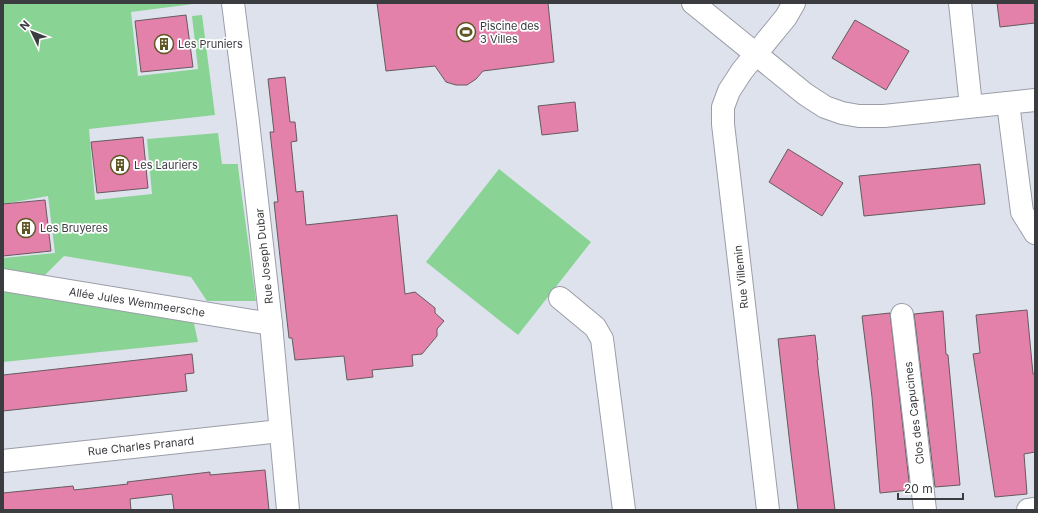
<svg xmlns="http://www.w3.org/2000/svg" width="1038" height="513" font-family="Inter,sans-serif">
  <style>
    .green { fill: #89d394 }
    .building { fill: #e381aa; stroke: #655b5e }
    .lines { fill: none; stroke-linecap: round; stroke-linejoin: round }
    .minor-casing { stroke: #9b9ea8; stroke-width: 24 }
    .minor { stroke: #fff; stroke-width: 22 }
    .labels { text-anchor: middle; stroke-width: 3.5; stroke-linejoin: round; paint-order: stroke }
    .poi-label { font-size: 11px; fill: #3b3c40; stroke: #fff; text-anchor: start }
    .street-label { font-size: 11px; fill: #3b3c40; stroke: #fff }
  </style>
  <rect width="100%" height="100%" fill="#dee2ec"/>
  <g class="green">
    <polygon points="3,3 201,3 131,12 138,76 198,69 192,16 202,15 215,115 89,129 95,200 152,194 147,139 218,133 222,164 238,164 238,167 256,301 207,301 191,277 64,256 45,275 3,271 3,258 55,253 48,196 3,204"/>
    <polygon points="499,169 591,242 518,335 426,262"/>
    <polygon points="3,287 193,319 198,342 3,362"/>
  </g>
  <g class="building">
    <polygon points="377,3 548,3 554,62 483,71 476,79 467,85 456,85 446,82 435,66 386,71"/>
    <polygon points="997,3 1035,3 1035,23 1000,27"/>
    <polygon points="186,15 193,67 141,72 135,21"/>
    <polygon points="855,20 909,51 886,90 832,58"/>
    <polygon points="285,77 290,122 295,122 297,141 291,142 296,192 303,191 306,225 397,215 405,294 415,292 435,308 435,313 444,321 437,329 437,336 422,354 412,355 413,366 372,370 373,377 347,380 344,356 295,360 292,338 289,338 278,239 274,202 278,202 270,132 274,132 268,79"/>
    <polygon points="575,102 578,131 542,135 538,106"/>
    <polygon points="143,137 148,188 97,193 91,142"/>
    <polygon points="788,149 843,183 822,216 769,182"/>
    <polygon points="980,164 985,204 864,216 859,176"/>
    <polygon points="45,200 51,251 3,256 3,204"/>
    <polygon points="1027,310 1033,374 1035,374 1035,452 1024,454 1027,494 995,497 973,354 980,353 976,315"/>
    <polygon points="943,311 946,354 948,355 960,485 935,487 914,314"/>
    <polygon points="890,313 910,490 880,493 872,397 862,316"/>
    <polygon points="815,335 818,360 817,360 835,510 798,510 790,445 778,339"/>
    <polygon points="192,354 194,373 185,374 187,391 3,411 3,375"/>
    <polygon points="265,470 269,510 174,510 172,494 130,499 131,510 3,510 3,493 73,486 74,490 128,484 127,482 210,472 210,475"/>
  </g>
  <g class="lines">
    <g class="minor-casing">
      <g id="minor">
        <polyline points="233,3 248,122 271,324 288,510"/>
        <polyline points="693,3 805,94 825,107 842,113 859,116 884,116 1035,100"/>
        <polyline points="960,3 971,106"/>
        <polyline points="1008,103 1022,212 1035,233"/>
        <polyline points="3,280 271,324"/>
        <polyline points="560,298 595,327 602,339 624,510"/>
        <polyline points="902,315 925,510"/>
        <polyline points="3,461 280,431"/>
        <polyline points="768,510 723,124 723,107 729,91 742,71 786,17 794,3"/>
        <polyline points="1028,510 1035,509"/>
      </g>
    </g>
    <use href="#minor" class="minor"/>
  </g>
  <defs>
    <g id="stadium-ring" transform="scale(1)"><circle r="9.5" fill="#fff" stroke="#5f5623" stroke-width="1.5"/><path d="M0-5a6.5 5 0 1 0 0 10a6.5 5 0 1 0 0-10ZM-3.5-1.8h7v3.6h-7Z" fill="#5f5623"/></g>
    <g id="building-ring" transform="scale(1)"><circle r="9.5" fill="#fff" stroke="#5f5623" stroke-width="1.5"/><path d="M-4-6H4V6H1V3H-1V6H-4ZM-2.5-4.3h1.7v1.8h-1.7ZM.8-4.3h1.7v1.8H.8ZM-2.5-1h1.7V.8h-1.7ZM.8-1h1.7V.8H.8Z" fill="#5f5623"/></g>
  </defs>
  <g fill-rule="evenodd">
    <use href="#stadium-ring" x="466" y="32"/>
    <use href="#building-ring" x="164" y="44"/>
    <use href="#building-ring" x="120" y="165"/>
    <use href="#building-ring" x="26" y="228"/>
  </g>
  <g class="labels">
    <g class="poi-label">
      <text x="480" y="30">Piscine des<tspan x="480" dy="13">3 Villes</tspan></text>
      <text x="178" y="48">Les Pruniers</text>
      <text x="134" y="169">Les Lauriers</text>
      <text x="40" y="232">Les Bruyeres</text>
    </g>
    <g class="street-label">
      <text transform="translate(264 256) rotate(-96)" y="4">Rue Joseph Dubar</text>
      <text transform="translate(741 277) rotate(-96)" y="4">Rue Villemin</text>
      <text transform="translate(137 302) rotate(9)" y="4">Allée Jules Wemmeersche</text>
      <text transform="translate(914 413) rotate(-97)" y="4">Clos des Capucines</text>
      <text transform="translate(141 446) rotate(-6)" y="4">Rue Charles Pranard</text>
    </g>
  </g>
  <rect width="1038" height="513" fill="none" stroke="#3b3c40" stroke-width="8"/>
  <g transform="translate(32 32) rotate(313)" stroke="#ffffff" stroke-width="3" paint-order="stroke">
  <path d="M0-3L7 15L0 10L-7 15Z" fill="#3b3c40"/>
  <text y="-6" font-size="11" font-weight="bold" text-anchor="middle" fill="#3b3c40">N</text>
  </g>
  <path d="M898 493v6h65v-6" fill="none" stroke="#3b3c40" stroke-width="2"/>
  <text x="904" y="493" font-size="12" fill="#3b3c40" stroke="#ffffff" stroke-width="3" paint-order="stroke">20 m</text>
</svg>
